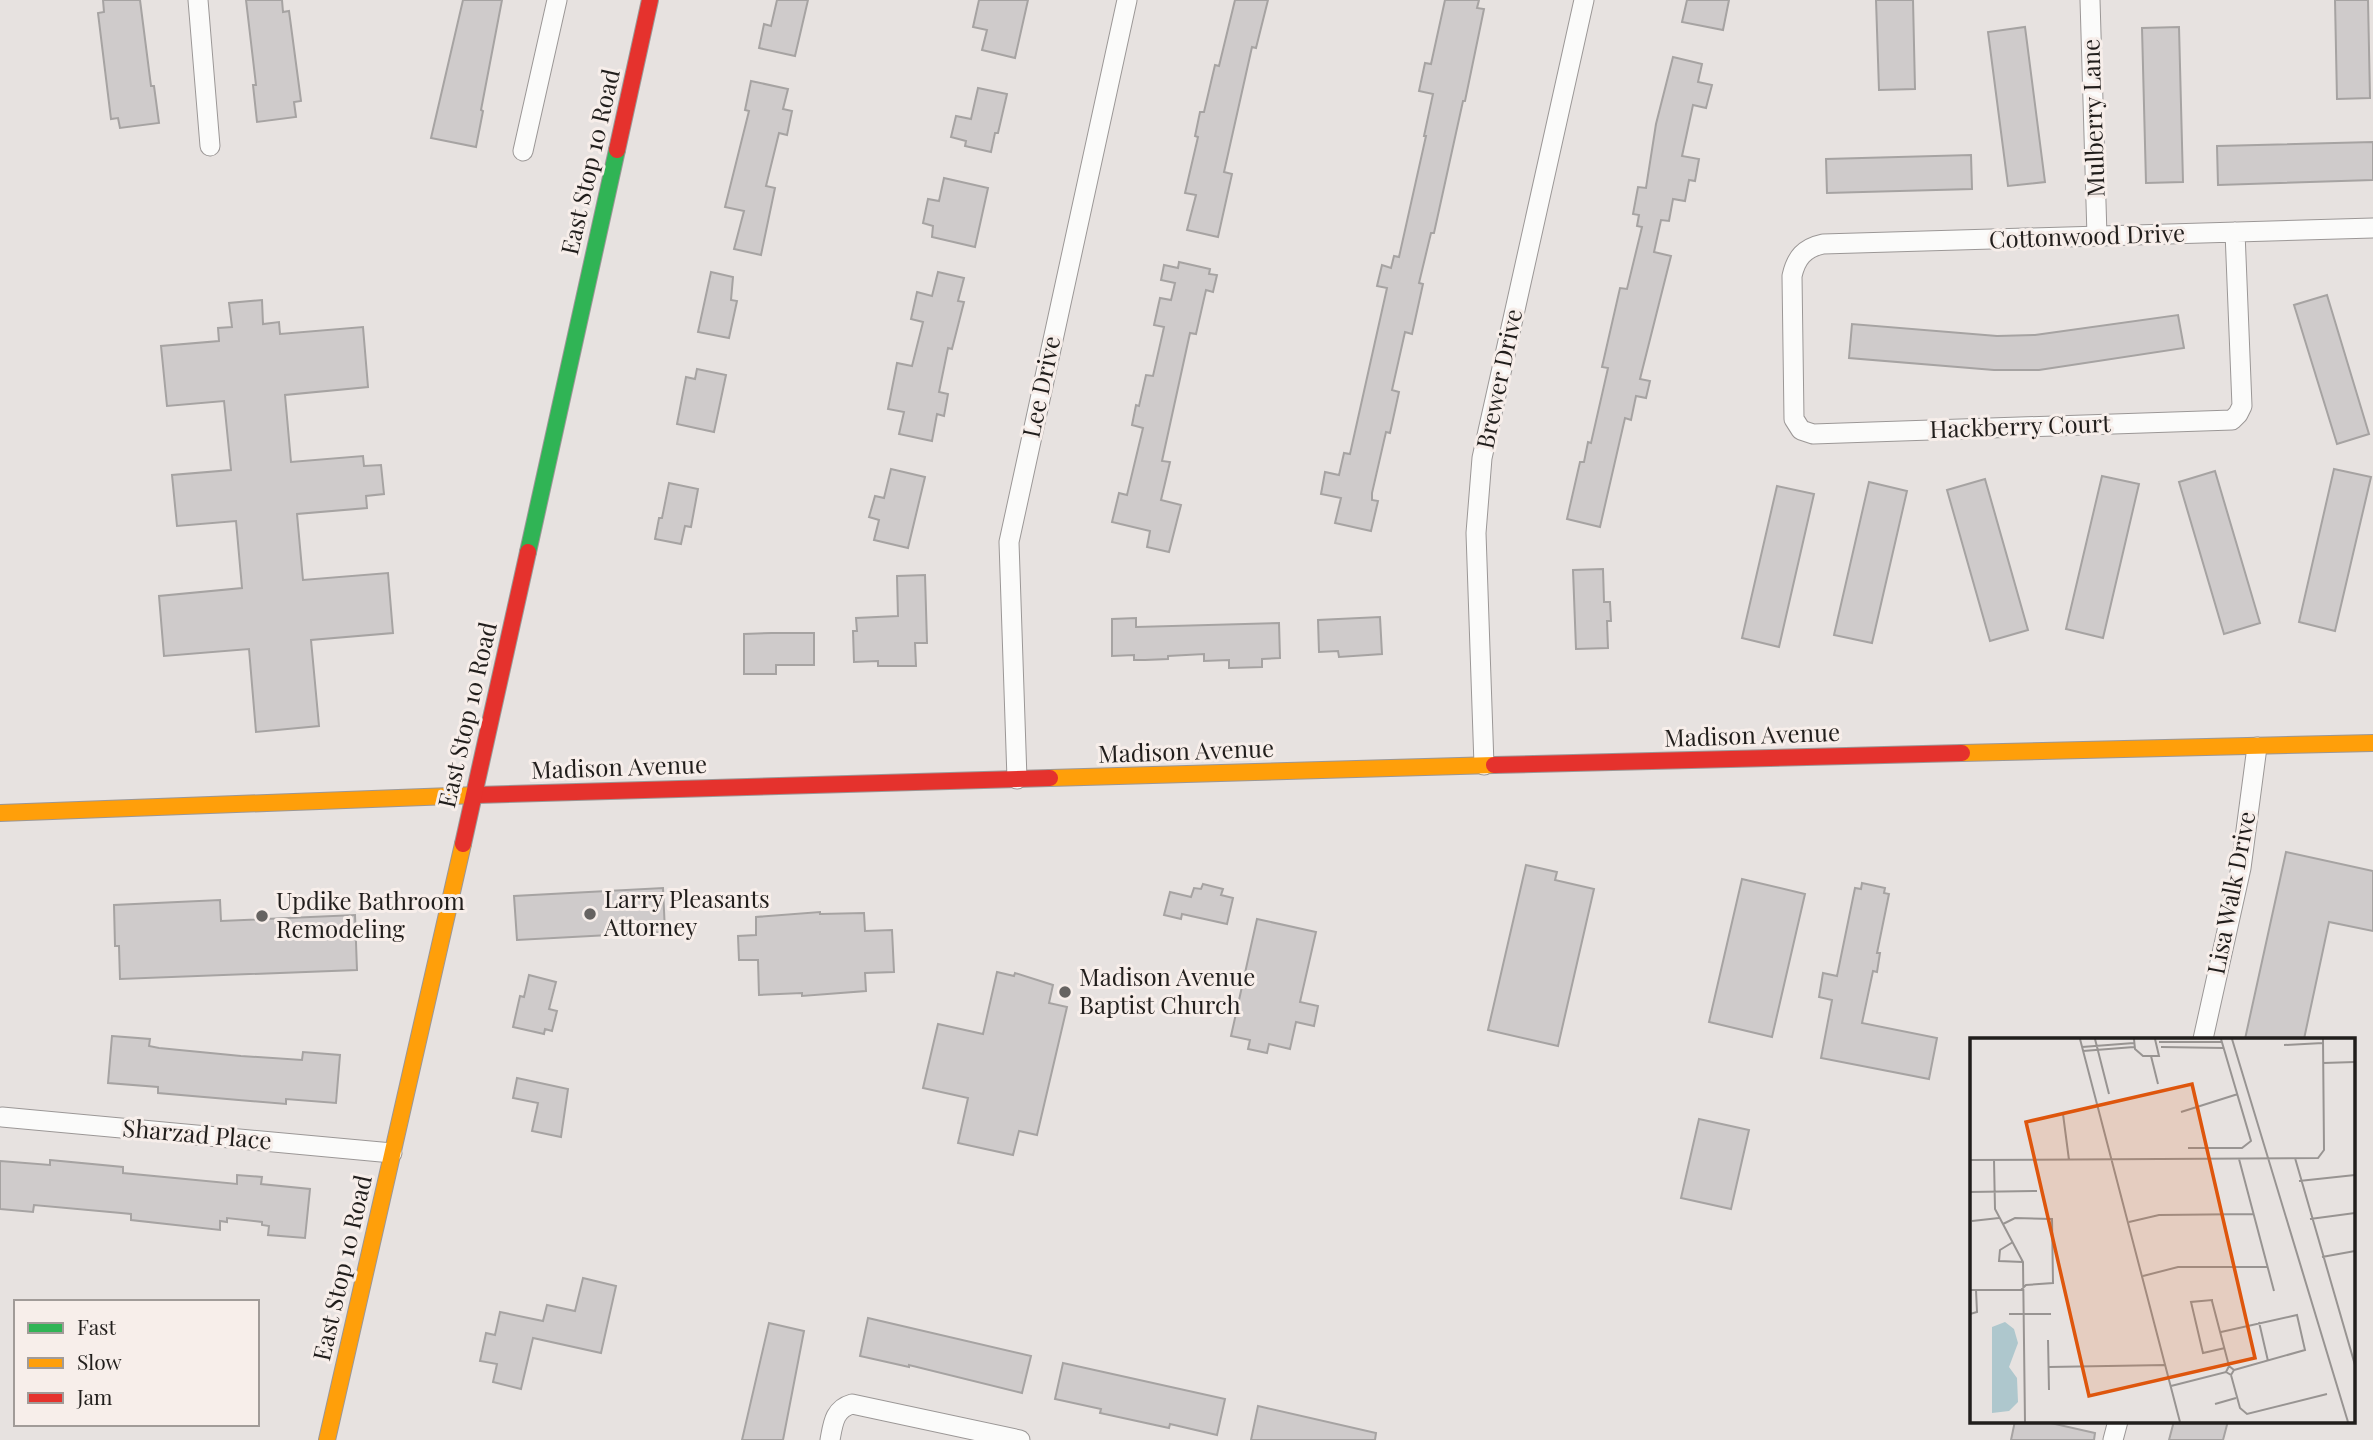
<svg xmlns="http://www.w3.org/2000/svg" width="2373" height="1440" font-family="'Playfair Display',serif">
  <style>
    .building { fill: #cfcbcb; stroke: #a6a3a2; stroke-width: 2 }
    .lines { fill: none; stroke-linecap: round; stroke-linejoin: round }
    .street-casing { stroke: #9b9796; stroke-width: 21 }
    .fast-casing { stroke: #9b9796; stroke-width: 18 }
    .slow-casing { stroke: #9b9796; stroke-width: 18 }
    .jam-casing { stroke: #9b9796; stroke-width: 18 }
    .street { stroke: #fbfbfa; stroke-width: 19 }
    .fast { stroke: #30b455; stroke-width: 16 }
    .slow { stroke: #ff9f0a; stroke-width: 16 }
    .jam { stroke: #e5322d; stroke-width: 16 }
    .poi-dot { fill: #666361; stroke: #f7eeea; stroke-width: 2.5 }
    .labels { text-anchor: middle; stroke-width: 6; stroke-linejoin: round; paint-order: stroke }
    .street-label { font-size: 24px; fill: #211e1c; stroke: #f7eeea }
    .poi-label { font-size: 24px; fill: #211e1c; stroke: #f7eeea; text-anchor: start }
    .inset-road { fill: none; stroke: #989492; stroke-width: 2 }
    .view { fill: #de560d; fill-opacity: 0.15; stroke: #de560d; stroke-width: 3.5 }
    .inset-edge { fill: none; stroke: #211e1c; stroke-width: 3.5 }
  </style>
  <rect width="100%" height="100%" fill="#e7e2e0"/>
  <g class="building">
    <polygon points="103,0 140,0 151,86 154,86 159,123 120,128 118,118 111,119 98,13 104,12"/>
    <polygon points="246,0 282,0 283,12 289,11 301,101 294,102 296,117 257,122 253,85 256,85"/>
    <polygon points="463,0 502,0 481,110 483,111 476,147 431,138"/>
    <polygon points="777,0 808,0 795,56 759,48 764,24 771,26"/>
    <polygon points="979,0 1028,0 1015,58 982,50 987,30 973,27"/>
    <polygon points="1235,0 1268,0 1256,48 1252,47 1224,172 1232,174 1218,237 1187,230 1196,195 1185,193 1198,137 1195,136 1200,112 1204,112 1215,65 1219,66"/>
    <polygon points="1445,0 1479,0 1477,8 1484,9 1465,101 1463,101 1434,233 1431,233 1419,283 1423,284 1412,334 1405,332 1392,390 1399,392 1390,433 1386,432 1372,493 1372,500 1378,501 1371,531 1335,523 1341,498 1321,494 1325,472 1339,475 1344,453 1350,454 1387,288 1377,286 1382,265 1391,268 1394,256 1399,257 1426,136 1424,136 1433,94 1419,91 1425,63 1431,64"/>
    <polygon points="1687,0 1729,0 1723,30 1682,22"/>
    <polygon points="1876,0 1913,0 1915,89 1879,90"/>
    <polygon points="2335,0 2368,0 2370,98 2337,99"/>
    <polygon points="2025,27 2045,182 2008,186 1988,32"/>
    <polygon points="2179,27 2183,182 2146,183 2142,28"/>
    <polygon points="1673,57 1702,64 1698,82 1712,85 1706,108 1693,105 1682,156 1699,159 1695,181 1689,180 1685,201 1673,199 1669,221 1661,220 1654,252 1671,256 1640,379 1650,381 1646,398 1636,396 1631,420 1625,418 1600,527 1567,519 1580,462 1584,462 1588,442 1591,443 1608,368 1602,367 1620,288 1627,289 1642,227 1637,226 1639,215 1633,214 1638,187 1646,188 1656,124"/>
    <polygon points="751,81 788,89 783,109 792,111 787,135 779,133 766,186 775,188 761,255 734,249 744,211 725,207 749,111 745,110"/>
    <polygon points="978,88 1007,94 998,133 995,133 991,152 965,146 966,141 951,137 956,116 971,119"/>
    <polygon points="2373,142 2373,180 2218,185 2217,146"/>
    <polygon points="1971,155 1972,189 1827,193 1826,159"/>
    <polygon points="944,178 988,188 975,247 932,237 933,226 923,223 928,199 939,201"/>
    <polygon points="1179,262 1210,269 1209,274 1217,275 1213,292 1206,290 1196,334 1190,333 1162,461 1170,462 1161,500 1181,505 1169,552 1147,547 1150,531 1112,522 1119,493 1127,495 1143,428 1132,425 1136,405 1139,406 1146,375 1153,376 1164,327 1154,325 1160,298 1171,300 1175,283 1161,280 1164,265 1178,268"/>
    <polygon points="711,272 733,277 731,300 737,301 729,338 698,332"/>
    <polygon points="938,272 964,278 958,301 964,302 952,349 948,348 939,392 948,394 944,416 937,414 932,441 899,434 904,412 888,409 897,363 912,366 923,322 911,319 917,292 932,296"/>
    <polygon points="2327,295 2369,434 2337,444 2294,305"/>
    <polygon points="262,300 263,324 279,322 280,334 363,327 368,387 285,395 291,462 363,456 364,466 381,465 384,494 366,496 367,508 297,514 303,580 388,573 393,633 311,640 319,726 256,732 249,649 164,656 159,596 242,588 236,521 177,526 172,475 231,470 224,401 167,406 161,346 219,341 218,328 232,327 229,303"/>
    <polygon points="2178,315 2184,348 2039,370 1994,370 1849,358 1852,324 1997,336 2035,335"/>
    <polygon points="697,369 726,375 714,432 677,424 686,377 695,379"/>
    <polygon points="891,469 925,477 908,548 874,540 879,520 869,517 875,496 884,498"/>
    <polygon points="2334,469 2371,477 2335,631 2299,622"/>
    <polygon points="2215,471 2260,623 2224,634 2179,482"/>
    <polygon points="2102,476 2139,484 2103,638 2066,629"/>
    <polygon points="1985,479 2028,630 1990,641 1947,490"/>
    <polygon points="1869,482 1907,491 1872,643 1834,635"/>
    <polygon points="669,483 698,489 691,527 685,526 681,544 655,539 659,518 662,518"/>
    <polygon points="1777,486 1814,494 1779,647 1742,638"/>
    <polygon points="1603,569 1604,602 1610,602 1611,621 1607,621 1608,648 1576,649 1573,570"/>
    <polygon points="925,575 927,643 915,643 916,666 878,666 878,661 854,662 853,631 857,631 856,618 898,616 897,576"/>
    <polygon points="1380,617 1382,654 1339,657 1338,651 1319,652 1318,620"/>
    <polygon points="1136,618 1136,627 1279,623 1280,658 1262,659 1262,667 1229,668 1229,660 1204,661 1204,654 1168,656 1168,659 1145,660 1134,660 1134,655 1112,656 1112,619"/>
    <polygon points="772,633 814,633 814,665 776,665 776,674 744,674 744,634"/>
    <polygon points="2286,852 2373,871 2373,931 2329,922 2304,1039 2245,1039"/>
    <polygon points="1526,865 1557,872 1555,880 1594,889 1558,1046 1488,1030"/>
    <polygon points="1742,879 1805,894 1772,1037 1709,1022"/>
    <polygon points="1862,883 1885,888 1884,893 1889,894 1877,953 1880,953 1877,972 1873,971 1862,1023 1937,1038 1929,1079 1821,1058 1832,1000 1819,997 1823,973 1837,976 1855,888 1861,889"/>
    <polygon points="1203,884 1223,889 1221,895 1233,898 1227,924 1182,914 1181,919 1164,915 1170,892 1191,897 1194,888 1201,889"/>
    <polygon points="663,888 665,932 517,940 514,896"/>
    <polygon points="220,900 221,921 355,915 357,970 120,979 119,946 115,946 114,905"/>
    <polygon points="820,912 820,914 864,913 865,931 892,930 894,972 865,973 866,991 802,996 802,993 759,995 758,960 739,960 738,936 756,935 756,917"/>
    <polygon points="1257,919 1316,932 1300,1002 1318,1006 1314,1026 1296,1022 1290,1049 1269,1044 1267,1053 1248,1049 1250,1040 1231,1036"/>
    <polygon points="997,972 1014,976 1015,973 1053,985 1049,1003 1067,1007 1037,1135 1019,1131 1013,1155 958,1143 968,1098 923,1088 938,1024 983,1034"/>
    <polygon points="529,975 556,982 549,1009 557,1011 552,1031 545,1029 544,1034 513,1027 520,996 524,997"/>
    <polygon points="112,1036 150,1039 149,1046 159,1048 241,1056 302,1060 303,1052 340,1055 336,1103 286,1099 286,1104 158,1093 158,1087 108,1083"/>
    <polygon points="517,1078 568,1089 561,1137 532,1131 538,1103 513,1098"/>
    <polygon points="1699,1119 1749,1130 1731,1209 1681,1198"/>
    <polygon points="50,1160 123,1167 123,1173 237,1184 237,1175 262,1177 261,1184 310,1189 305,1238 268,1235 269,1226 262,1225 262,1222 227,1218 227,1222 220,1221 220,1230 131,1220 131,1214 121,1213 34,1205 33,1212 0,1209 0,1161 50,1165"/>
    <polygon points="583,1278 616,1286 601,1353 533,1338 521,1389 493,1382 497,1364 480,1361 486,1333 495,1335 500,1312 543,1321 547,1305 575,1311"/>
    <polygon points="868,1318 1031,1356 1022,1393 909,1365 909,1367 860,1356"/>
    <polygon points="769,1323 804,1331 783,1440 742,1440"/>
    <polygon points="1063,1363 1225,1399 1217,1435 1170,1424 1169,1428 1100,1413 1101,1409 1055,1399"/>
    <polygon points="1258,1406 1376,1433 1375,1440 1251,1440"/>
    <polygon points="2015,1421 2042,1421 2095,1433 2094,1440 2011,1440"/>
    <polygon points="2174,1421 2228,1421 2223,1440 2169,1440"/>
  </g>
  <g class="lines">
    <g class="street-casing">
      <g id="street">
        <polyline points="198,0 210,146"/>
        <polyline points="2090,0 2097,236"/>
        <polyline points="523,151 557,0"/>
        <path d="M2235 232 2242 406 2238 414 2232 420 1813 434 1801 430 1794 419 1792 276C1796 258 1804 248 1823 244L2373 228"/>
        <polyline points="1484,765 1476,533 1482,458 1584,0"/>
        <polyline points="1017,779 1009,542 1127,0"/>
        <polyline points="2203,1039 2241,868 2257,747"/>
        <polyline points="2,1117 392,1153"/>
        <path d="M830 1440C833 1424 834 1409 852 1404L1020 1440"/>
        <polyline points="2113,1440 2118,1421"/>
      </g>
    </g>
    <g class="fast-casing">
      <polyline id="fast" points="528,552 617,150"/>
    </g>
    <g class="slow-casing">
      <g id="slow">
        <polyline points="1962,753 2373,743"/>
        <polyline points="1050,778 1494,765"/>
        <polyline points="0,813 477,795"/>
        <polyline points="327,1440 463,844"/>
      </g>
    </g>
    <g class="jam-casing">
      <g id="jam">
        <polyline points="617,150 650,0"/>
        <polyline points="1494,765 1962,753"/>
        <polyline points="477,795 1050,778"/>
        <polyline points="463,844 528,552"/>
      </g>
    </g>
    <use href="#street" class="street"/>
    <use href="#fast" class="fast"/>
    <use href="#slow" class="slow"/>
    <use href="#jam" class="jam"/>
  </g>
  <g class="poi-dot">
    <circle cx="590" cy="914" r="7"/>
    <circle cx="262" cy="916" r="7"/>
    <circle cx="1065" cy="992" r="7"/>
  </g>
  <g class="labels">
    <g class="street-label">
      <text transform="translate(2094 118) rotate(-92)" y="8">Mulberry Lane</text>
      <text transform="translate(591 162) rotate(-77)" y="8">East Stop 10 Road</text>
      <text transform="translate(2087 237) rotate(-2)" y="8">Cottonwood Drive</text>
      <text transform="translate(1500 379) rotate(-78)" y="8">Brewer Drive</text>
      <text transform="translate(1042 387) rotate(-78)" y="8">Lee Drive</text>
      <text transform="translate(2020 427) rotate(-2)" y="8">Hackberry Court</text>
      <text transform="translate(468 715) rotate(-77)" y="8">East Stop 10 Road</text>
      <text transform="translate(1752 736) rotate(-2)" y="8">Madison Avenue</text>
      <text transform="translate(1186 752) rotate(-2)" y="8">Madison Avenue</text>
      <text transform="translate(619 768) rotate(-2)" y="8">Madison Avenue</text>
      <text transform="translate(2232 893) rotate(-79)" y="8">Lisa Walk Drive</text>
      <text transform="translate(197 1135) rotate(5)" y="8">Sharzad Place</text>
      <text transform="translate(343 1268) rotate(-77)" y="8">East Stop 10 Road</text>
    </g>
    <g class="poi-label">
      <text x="604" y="908">Larry Pleasants<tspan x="604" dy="28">Attorney</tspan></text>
      <text x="276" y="910">Updike Bathroom<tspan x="276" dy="28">Remodeling</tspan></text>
      <text x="1079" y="986">Madison Avenue<tspan x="1079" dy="28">Baptist Church</tspan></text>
    </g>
  </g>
  <g transform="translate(1970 1038)">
    <rect width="385" height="385" fill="#e7e2e0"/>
    <path d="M35 284 44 291 48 305 39 329 47 340 48 364 39 373 22 375V289Z" fill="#aec7cd"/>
    <path class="inset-road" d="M110 1 210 384M125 1 139 56M164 1 165 11 173 18H189L185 1M262 1 378 384M189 4H252M314 7 353 5M112 9 164 5M191 9 254 10M113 13 164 9M181 18 188 46M353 25 385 24M211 74 268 56M93 76 99 122M218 110H272L281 103 251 1M325 120 385 327M269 121 304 253M0 122 348 120 354 112 353 1M24 122 25 171 53 224 55 384M329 143 385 137M0 154 67 153M340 181 385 175M2 183 29 180M159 184 189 177 284 176M43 204 30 212 29 223 53 224M352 219 385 213M173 238 208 229H298M0 252H6L7 274 0 276M6 252H51L56 247 83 245 82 181 45 180 33 186M39 276H81M289 284 298 323M251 294 327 277 335 312 264 332M78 302 79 352M255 310 233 315 221 264 242 262V263L259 328M79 329 196 327M261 337 270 370 277 376 357 356M201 348 256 334 261 337 264 332 259 328 256 334M245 366 266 360"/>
    <path class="view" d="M222 46 285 320 119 358 56 84Z"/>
    <rect width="385" height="385" class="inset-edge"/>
  </g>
  <rect x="14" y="1300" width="245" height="126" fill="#f7eeea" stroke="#a19b98" stroke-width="2"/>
  <rect x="28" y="1323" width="35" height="10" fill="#30b455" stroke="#a19b98" stroke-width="2"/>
  <text x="77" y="1335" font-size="21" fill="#211e1c">Fast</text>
  <rect x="28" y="1358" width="35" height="10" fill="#ff9f0a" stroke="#a19b98" stroke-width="2"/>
  <text x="77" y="1370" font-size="21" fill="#211e1c">Slow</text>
  <rect x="28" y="1393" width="35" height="10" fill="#e5322d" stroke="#a19b98" stroke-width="2"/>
  <text x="77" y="1405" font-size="21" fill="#211e1c">Jam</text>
</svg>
